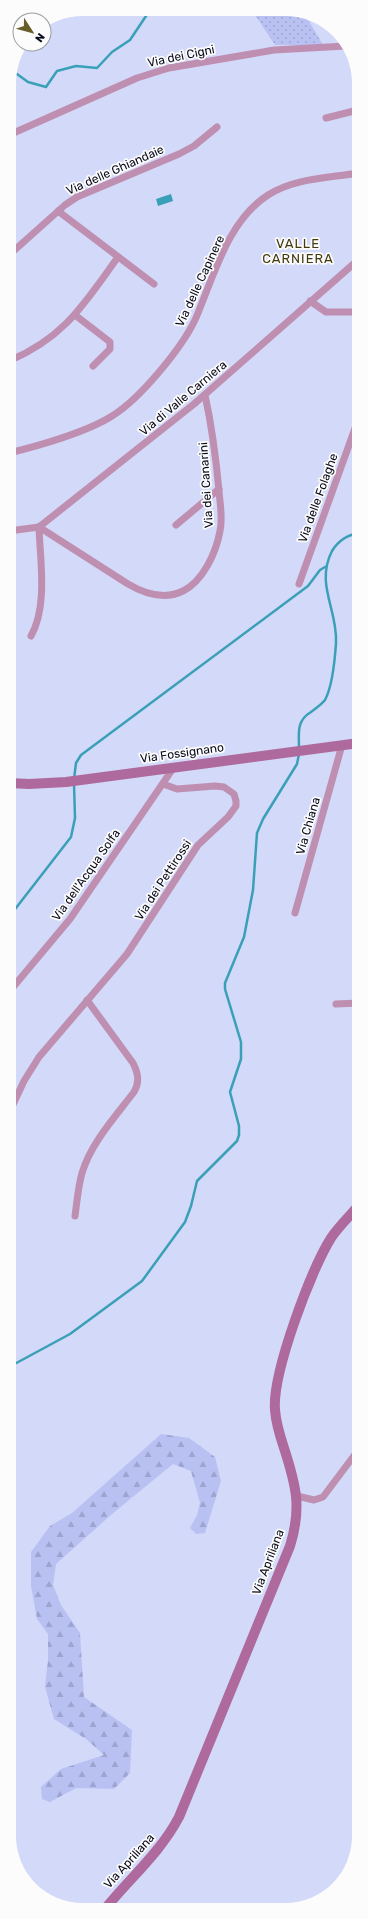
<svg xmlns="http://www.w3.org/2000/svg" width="368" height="1919" font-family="Rubik,sans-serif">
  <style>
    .grass { fill: url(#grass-dots) }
    .forest { fill: url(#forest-firs) }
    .water { fill: #3aa0b8 }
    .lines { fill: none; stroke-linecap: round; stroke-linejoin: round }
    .stream { stroke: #3aa0b8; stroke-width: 2.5 }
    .street { stroke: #bf8fb1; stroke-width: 7 }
    .secondary { stroke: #ae699d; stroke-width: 10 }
    .labels { text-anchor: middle; stroke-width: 3.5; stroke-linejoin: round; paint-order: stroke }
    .street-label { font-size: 12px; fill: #080a1b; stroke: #fcfcfc }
    .neighbourhood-label { font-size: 13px; letter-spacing: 1px; fill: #42390f; stroke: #fcfcfc }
  </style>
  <defs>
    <pattern id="grass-dots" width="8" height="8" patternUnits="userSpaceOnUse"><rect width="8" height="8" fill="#b8c1f2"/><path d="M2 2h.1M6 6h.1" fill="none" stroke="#9da4cf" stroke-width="1.8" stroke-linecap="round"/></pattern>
    <pattern id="forest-firs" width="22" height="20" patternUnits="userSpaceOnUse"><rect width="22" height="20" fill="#b8c1f2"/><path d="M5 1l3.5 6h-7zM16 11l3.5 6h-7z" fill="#9da4cf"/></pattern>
  </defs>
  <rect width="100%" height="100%" fill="#d3d9f8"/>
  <polygon class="grass" points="264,11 303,11 323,45 275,45 255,15"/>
  <polygon class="forest" points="161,1434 189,1438 215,1457 221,1481 205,1533 196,1534 190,1528 197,1515 200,1503 191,1471 173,1464 112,1514 56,1564 53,1585 61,1605 80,1633 84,1697 132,1730 130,1773 114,1789 76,1788 50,1802 42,1799 41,1787 61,1769 104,1755 86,1739 54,1719 45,1687 48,1660 48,1634 37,1619 31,1586 31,1552 50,1526 72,1513"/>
  <polygon class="water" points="171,194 173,201 158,206 156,199"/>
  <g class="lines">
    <g class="stream">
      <polyline points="11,75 17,74 28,82 46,87 57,71 76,66 97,68 112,52 130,40 148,13 159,10"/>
      <path d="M299 749C299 733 296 721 311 712 316 708 321 705 325 700 332 687 335 658 336 643 338 610 315 584 332 551 338 541 347 535 359 533"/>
      <polyline points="74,779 76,763 81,755 308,586 320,570 325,567"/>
      <polyline points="9,917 71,837 75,818 74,784"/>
      <polyline points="9,1367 70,1334 142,1281 185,1222 191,1206 197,1181 237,1141 239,1135 239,1126 230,1092 241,1059 241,1042 225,989 225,983 244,937 253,890 257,833 263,819 297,764 299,754"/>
    </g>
    <g class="street">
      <polyline points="326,118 358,110"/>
      <polyline points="9,135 137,78 169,68 274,50 346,46"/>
      <polyline points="58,211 154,284"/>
      <polyline points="9,255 65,205 77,197 179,154 194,146 217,127"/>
      <polyline points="310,301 326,312 358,312"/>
      <polyline points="75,315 110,342 110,349 93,366"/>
      <path d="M9 361C65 337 84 304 118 257"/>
      <path d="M9 453C38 446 87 432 112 416 140 399 186 344 198 313 215 272 229 220 268 195 294 178 329 178 358 173"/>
      <polyline points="176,525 219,489"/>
      <path d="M39 527 128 584C145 594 165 600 183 591 203 581 216 553 220 531 223 518 220 504 219 491 216 458 212 427 205 395"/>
      <polyline points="9,531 39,527 194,404 358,260"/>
      <polyline points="299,584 358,420"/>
      <path d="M31 636C48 606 40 560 39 527"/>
      <polyline points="295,913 342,745"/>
      <polyline points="9,992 70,919 174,767"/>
      <polyline points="336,1004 359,1003"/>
      <polyline points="9,1113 24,1081 39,1057 127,954 198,845 228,817 236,806 236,801 234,794 224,787 215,786 177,789 163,784"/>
      <path d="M75 1216C77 1202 78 1187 82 1173 91 1143 115 1117 134 1092 140 1082 138 1073 133 1063L87 1000"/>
      <polyline points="297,1496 314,1500 323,1497 359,1449"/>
    </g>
    <g class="secondary">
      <polyline points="9,783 29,784 66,782 359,743"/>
      <path d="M105 1909C130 1878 160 1853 179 1817L290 1546C302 1508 296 1485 284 1448 280 1436 276 1423 275 1410 272 1373 311 1270 331 1238 339 1226 350 1216 359 1205"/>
    </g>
  </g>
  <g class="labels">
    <g class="street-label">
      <text transform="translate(181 56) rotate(-12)" y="4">Via dei Cigni</text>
      <text transform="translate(115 170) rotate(-24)" y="4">Via delle Ghiandaie</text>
      <text transform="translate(200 281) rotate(-65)" y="4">Via delle Capinere</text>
      <text transform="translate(183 398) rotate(-40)" y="4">Via di Valle Carniera</text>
      <text transform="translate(206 485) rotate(-94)" y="4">Via dei Canarini</text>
      <text transform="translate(318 498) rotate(-70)" y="4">Via delle Folaghe</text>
      <text transform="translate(182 753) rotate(-8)" y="4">Via Fossignano</text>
      <text transform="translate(308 826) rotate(-74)" y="4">Via Chiana</text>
      <text transform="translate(86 875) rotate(-55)" y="4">Via dell'Acqua Solfa</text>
      <text transform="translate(163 880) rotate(-57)" y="4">Via dei Pettirossi</text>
      <text transform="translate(268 1562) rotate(-69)" y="4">Via Apriliana</text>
      <text transform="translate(129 1861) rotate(-48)" y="4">Via Apriliana</text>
    </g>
    <g class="neighbourhood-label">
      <text x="298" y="248">VALLE<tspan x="298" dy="15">CARNIERA</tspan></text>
    </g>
  </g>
  <path d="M0 0H368V1919H0ZM83 16H285A67 67 0 0 1 352 83V1836A67 67 0 0 1 285 1903H83A67 67 0 0 1 16 1836V83A67 67 0 0 1 83 16Z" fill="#fcfcfc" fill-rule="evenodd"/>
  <g transform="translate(32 32) rotate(126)"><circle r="19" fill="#fcfcfc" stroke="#9a9ba2"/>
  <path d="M0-3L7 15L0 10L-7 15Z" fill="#685c29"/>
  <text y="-6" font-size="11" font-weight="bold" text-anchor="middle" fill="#080a1b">N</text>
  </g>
</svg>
